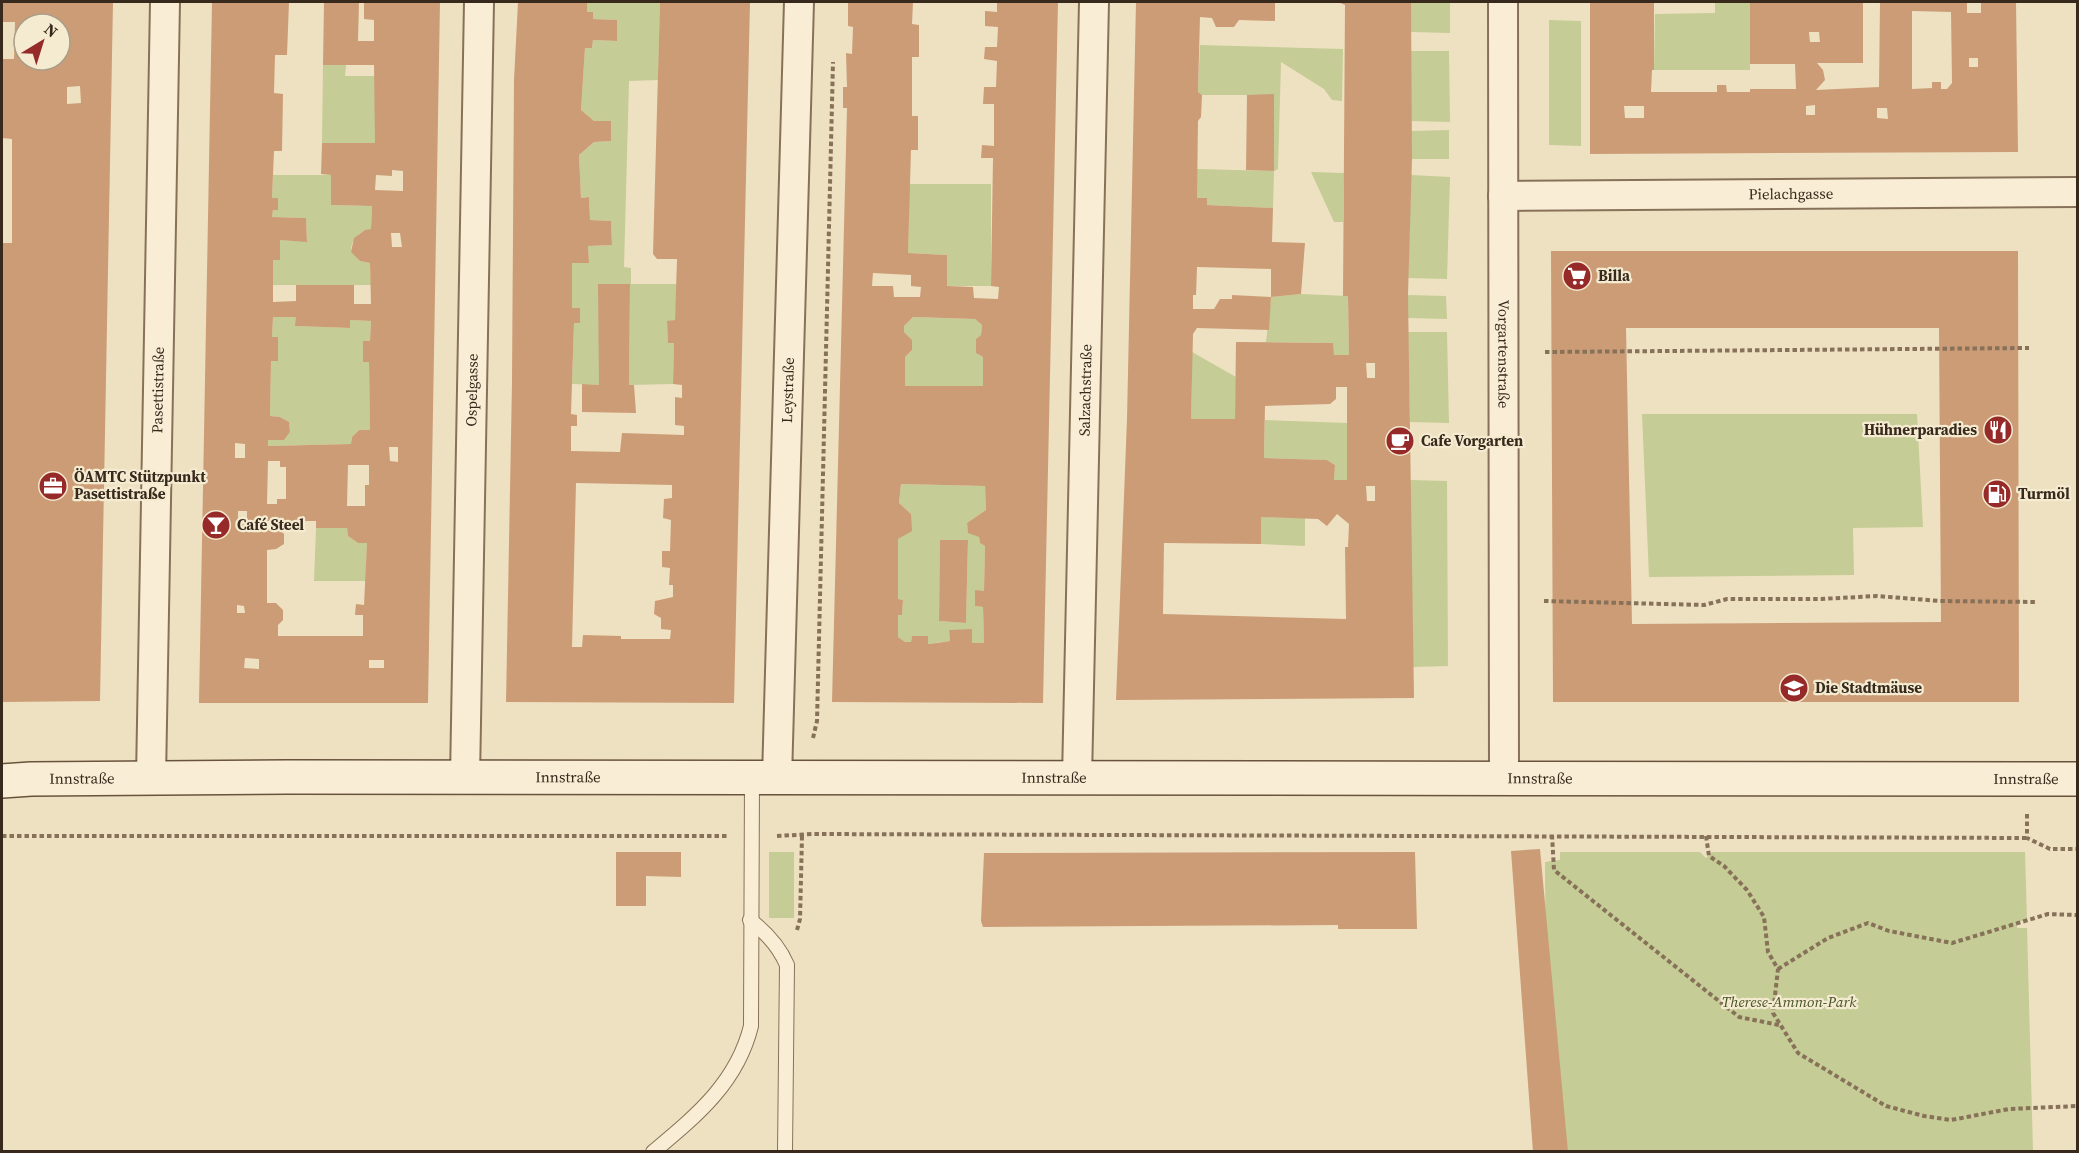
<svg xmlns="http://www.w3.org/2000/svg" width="2079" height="1153" font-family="'Source Serif 4',serif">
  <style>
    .green { fill: #c5cc95; fill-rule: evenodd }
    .building { fill: #cc9c77; fill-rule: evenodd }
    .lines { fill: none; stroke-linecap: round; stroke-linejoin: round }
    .service-casing { stroke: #877259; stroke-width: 16 }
    .minor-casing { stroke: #877259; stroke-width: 32 }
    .secondary-casing { stroke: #69533c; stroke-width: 36 }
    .path { stroke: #877259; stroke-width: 4; stroke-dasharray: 4.5 3; stroke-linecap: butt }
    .service { stroke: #f9eed5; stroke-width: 14 }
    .minor { stroke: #f9eed5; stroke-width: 28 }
    .secondary { stroke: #f9eed5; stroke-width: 33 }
    .labels { text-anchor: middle; stroke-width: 4.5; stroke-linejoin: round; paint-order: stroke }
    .street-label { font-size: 15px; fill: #372a1d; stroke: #f5ebd1 }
    .poi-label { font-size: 15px; font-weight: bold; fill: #372a1d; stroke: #f5ebd1; text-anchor: start }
    .park-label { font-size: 15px; font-style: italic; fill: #475324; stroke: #f5ebd1 }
  </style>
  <rect width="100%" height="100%" fill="#eee1c1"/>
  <g class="green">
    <polygon points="587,2 660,2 658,80 629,81 624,267 631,268 631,284 677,284 675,320 667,322 668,342 674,343 673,384 629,385 630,284 599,285 599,385 572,384 574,323 580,323 572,308 572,263 589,263 588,246 612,245 611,221 590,220 589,197 581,198 579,155 594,142 611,141 610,121 594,121 581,110 585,48 592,48 593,40 616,41 617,20 593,19 593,12 587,12"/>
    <polygon points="1411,2 1450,2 1450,33 1411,32"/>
    <polygon points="1715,2 1750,2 1750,70 1654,70 1655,14 1715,13"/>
    <polygon points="1549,20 1581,21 1581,146 1549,145"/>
    <polygon points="1200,45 1343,49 1342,101 1332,100 1324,89 1281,62 1278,169 1274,171 1273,208 1207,205 1206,199 1197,198 1197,169 1274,171 1273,95 1202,95 1198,92"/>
    <polygon points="1411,51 1449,51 1450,122 1411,121"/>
    <polygon points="323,65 346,65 345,76 375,76 375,143 322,143"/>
    <polygon points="1449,130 1449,159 1412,159 1411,131"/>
    <polygon points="1311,172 1344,173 1343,222 1334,222"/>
    <path d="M273 175H331V205L372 206 371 229C359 231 351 239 351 251L360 261 370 263 371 285H272L273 260 280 240 307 241 306 218 272 217 273 210H278V198H272Z"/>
    <polygon points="1411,175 1450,177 1447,279 1408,278"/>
    <polygon points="909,184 991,184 991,286 947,286 947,255 908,253"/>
    <polygon points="1301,294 1348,296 1349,355 1334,355 1332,343 1266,342 1271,297"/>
    <polygon points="1408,295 1446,296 1447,319 1408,318"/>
    <polygon points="273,317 296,317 296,326 350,328 350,320 371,321 370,341 363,341 363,361 369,362 370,430 359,430 352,437 351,444 268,446 268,440 284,440 290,432 289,422 280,417 270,416 271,361 278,361 278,338 272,337"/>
    <polygon points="913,317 975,319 982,325 981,335 976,339 976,353 983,357 983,386 905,386 905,357 912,350 912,340 904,332 904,326"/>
    <polygon points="1408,332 1447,332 1449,423 1410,422"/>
    <polygon points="1192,352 1236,377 1235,419 1191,419"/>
    <polygon points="1642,414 1917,414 1923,527 1853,528 1854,575 1649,577"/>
    <polygon points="1265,420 1348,423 1347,480 1334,480 1335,465 1327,460 1264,458"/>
    <polygon points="1410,480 1447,481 1448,666 1413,667"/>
    <path d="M901 484 985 486 986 510 967 523 968 532 979 537 980 543 985 546 984 591 975 606 983 607 984 643H972V630H949L950 641 928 644V636H912L911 642H905L898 637V615H902L903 600 898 599V539L911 514 899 503ZM940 540 968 541 966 623 939 621Z"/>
    <polygon points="1261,517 1305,518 1305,546 1261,544"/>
    <polygon points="316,528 347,528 348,536 358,543 367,543 366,581 314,581"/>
    <rect x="769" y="852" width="25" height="66"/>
    <polygon points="1560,852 1700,852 1706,858 1712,852 2025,852 2027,920 2017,922 2017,928 2027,928 2033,1151 1547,1151 1545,862 1560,860"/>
  </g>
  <g class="building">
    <path d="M2 2H113L100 701 2 702V243H12V139L2 138V59H14L15 22H2ZM24 24H60V60H24ZM80 86 81 103 67 104V87Z"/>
    <path d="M212 2H289L287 55H275L274 93 283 94 282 151H274L272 198H278V210H273L272 217 306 218 307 242 280 240V260H273V302L296 301V285H354V304H371L370 263 360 261 351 252 354 238 365 230 371 229 372 206 331 205V175L321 174 322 143H375L374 65H323L324 2H359L358 41H374V20L364 19V2H440L428 703H199ZM392 170 403 171V191L375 190 376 175 392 176ZM391 233H400L402 247H392ZM273 317H296L295 326 323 327 350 328V320L371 321 370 341H363V362H369L370 430H359L352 437 351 444 268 446V440H284L290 432 289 422 280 417 270 416 271 361H278V337H272ZM235 443 245 444V458H235ZM389 447H398V462L390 461ZM268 461H280V467H286V499H277V504H267ZM348 465H369V485H365V506H347ZM238 511H247V520H238ZM267 521H316V528H347L348 536 358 543H367L364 605 356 604 355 615H363V636H278V625L283 620V610L276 603H267V550L276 549 284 544V534L278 528H267ZM237 605 244 606 245 613H237ZM245 658 259 659V669L244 668ZM369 660H384V668H369Z"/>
    <path d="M518 2H587V12H593V19L617 20V41L593 40 592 48H585L581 110 594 121H611V141L594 142 579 155 581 198 589 197 590 220 611 221 612 245 588 246 589 263H572V308H580V323H574L571 414 577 415V426H571V451L620 452 622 433 684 435V426L675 425V397L682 398V385L673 384 674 343H668L667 321 675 320 677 259H657L653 254 660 2H750L734 703 506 702 512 383 514 80ZM576 483 672 485V498L664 499 663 518 671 520 670 551H662V567L670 568 669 585H673V597L655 601 654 614 661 618V629L671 630 670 639H621V636L583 635 582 647H572Z"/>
    <path d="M848 2H913L912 24 919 25V57H912V116H918V150H911L908 253 947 255V286L973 287 974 298 998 299 999 287 991 286 993 158H981L982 145 994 146V104H983L984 87H996L997 61 984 59 985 47H997L998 27 985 26V11L997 12V2H1058L1043 703 832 702 847 108H843V87H847L846 53 852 54 853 27 848 26ZM873 273 911 275V286L921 287 920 297H894L893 286H872ZM913 317 975 319 982 325 981 335 976 339V353L983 357V386H905V357L912 350V340L904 332V326ZM901 484 985 486 986 510 967 523 968 533 979 537 980 543 985 546 984 591 975 590V606L983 607 984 643H972V629L949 630 950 641 937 643 928 644V636H912L911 642H905L898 637V615H902L903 600 898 599V539L912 531 911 514 899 503Z"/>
    <path d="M1136 2H1275V21L1239 20 1234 27H1216L1212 18 1200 17 1198 92 1202 95 1201 117 1198 121 1197 198H1207V205L1273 208 1272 242 1305 243 1301 294 1271 297V269L1197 267 1196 295H1193V309H1214L1220 299H1232V295L1271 297 1269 330 1197 328 1193 334 1191 419H1235L1236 342 1333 343 1334 355H1349L1348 296H1343L1345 5 1338 2H1411L1412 159 1408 295 1414 698 1116 700 1127 419ZM1366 363H1375V378H1367ZM1336 387H1347V480H1334L1335 465 1327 460 1264 458 1265 406 1330 404 1336 399ZM1366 486H1375V501H1367ZM1337 514 1349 524 1348 547H1345L1346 619 1163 614 1164 543 1261 544V517L1318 519 1327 526Z"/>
    <path d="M1590 2H1654V70H1652L1651 92H1717V85H1726L1727 92H1750V89H1796L1795 64H1750V2H1863V63H1817L1823 70 1825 80 1816 90 1879 87 1880 2H1967V13H1981V2H2016L2018 152 1590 154ZM1912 11 1951 12 1952 83 1947 89H1941V82H1932V88L1912 89ZM1809 32H1819L1820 42H1810ZM1969 58H1978V67H1969ZM1815 105V115H1806V106ZM1624 106H1644V118H1625ZM1877 108H1887L1888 119 1877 118Z"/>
    <polygon points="1274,94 1274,171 1246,170 1247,95"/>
    <path d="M1551 251H2018L2019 702H1553ZM1626 328H1939L1941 622 1632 624Z"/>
    <polygon points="598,284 630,284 629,385 634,385 636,413 582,412 582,384 599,385"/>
    <polygon points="940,540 968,540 966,623 939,621"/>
    <polygon points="1540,849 1568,1152 1533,1152 1511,851"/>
    <polygon points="616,852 681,852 681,877 646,876 646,906 616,906"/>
    <polygon points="1415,852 1417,929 1338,929 1338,925 983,927 981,921 984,853"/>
  </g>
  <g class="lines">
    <g class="service-casing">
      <g id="service">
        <path d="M750 920C767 933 779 946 787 965L785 1152"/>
        <path d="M653 1152C696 1116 737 1083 751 1026L752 778"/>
      </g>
    </g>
    <g class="minor-casing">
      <g id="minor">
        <path id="s1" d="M1503 2 1504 779"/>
        <path id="s2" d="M1503 196 2078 192"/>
        <path id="s3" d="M151 778 165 2"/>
        <path id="s4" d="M465 778 479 2"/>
        <path id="s5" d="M777 778 799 2"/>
        <path id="s6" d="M1077 778 1094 2"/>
      </g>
    </g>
    <g class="secondary-casing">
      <g id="secondary">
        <path id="s7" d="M2 781 31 779 287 777 2078 779"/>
      </g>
    </g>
    <g class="path">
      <polyline points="1545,352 2029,348"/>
      <polyline points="1544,601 1704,605 1727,599 1821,599 1877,596 1940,601 2036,602"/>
      <polyline points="813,738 817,721 833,62"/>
      <polyline points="2027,814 2027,838 2050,849 2078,849"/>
      <polyline points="1552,835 1554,870 1739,1017 1779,1025"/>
      <polyline points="2,836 728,836"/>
      <polyline points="777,836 813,834 2027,838"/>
      <polyline points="1706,836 1709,856 1724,866 1747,890 1764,917 1768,952 1778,969 1773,1013 1798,1053 1886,1106 1924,1116 1951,1120 2009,1109 2078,1106"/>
      <polyline points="797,930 800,919 802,836"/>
      <polyline points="1778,969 1828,938 1868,923 1889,931 1952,943 2048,914 2078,915"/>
    </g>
    <use href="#service" class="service"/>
    <use href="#minor" class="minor"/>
    <use href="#secondary" class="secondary"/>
  </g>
  <defs>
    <g id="supermarket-disc" transform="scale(1.5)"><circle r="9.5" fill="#962a29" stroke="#f5ebd1"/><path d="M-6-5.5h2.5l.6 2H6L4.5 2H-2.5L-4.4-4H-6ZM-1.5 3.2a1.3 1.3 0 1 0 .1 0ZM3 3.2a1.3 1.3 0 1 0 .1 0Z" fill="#fff"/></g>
    <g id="restaurant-disc" transform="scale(1.5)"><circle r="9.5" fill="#962a29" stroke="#f5ebd1"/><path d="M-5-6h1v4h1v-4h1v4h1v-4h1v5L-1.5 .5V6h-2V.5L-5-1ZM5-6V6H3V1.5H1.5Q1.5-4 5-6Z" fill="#fff"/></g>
    <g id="cafe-disc" transform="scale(1.5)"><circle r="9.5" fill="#962a29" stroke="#f5ebd1"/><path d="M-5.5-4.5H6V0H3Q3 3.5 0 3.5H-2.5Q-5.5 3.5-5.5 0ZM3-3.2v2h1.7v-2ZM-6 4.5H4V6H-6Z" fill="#fff"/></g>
    <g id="office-disc" transform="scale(1.5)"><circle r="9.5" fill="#962a29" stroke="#f5ebd1"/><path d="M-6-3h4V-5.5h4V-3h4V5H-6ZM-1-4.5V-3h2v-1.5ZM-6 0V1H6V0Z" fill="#fff"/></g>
    <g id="fuel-disc" transform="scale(1.5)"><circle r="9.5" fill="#962a29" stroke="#f5ebd1"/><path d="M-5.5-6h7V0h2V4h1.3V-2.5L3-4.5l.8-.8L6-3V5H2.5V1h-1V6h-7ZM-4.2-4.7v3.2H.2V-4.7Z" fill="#fff"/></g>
    <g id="bar-disc" transform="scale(1.5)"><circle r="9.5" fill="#962a29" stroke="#f5ebd1"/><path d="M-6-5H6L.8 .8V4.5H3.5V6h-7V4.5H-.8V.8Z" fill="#fff"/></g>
    <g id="school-disc" transform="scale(1.5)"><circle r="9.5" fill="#962a29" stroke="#f5ebd1"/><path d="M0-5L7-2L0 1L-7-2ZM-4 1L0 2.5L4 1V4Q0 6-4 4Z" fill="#fff"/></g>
  </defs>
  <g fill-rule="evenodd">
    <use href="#supermarket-disc" x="1577" y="276"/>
    <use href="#restaurant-disc" x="1998" y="430"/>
    <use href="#cafe-disc" x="1400" y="441"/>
    <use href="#office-disc" x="53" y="486"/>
    <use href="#fuel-disc" x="1997" y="494"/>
    <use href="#bar-disc" x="216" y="525"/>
    <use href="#school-disc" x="1794" y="688"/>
  </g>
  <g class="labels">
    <g class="street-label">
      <text dy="5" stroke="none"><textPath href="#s2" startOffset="288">Pielachgasse</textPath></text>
      <text dy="5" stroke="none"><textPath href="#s1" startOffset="352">Vorgartenstraße</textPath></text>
      <text dy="5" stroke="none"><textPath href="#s3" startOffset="388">Pasettistraße</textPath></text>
      <text dy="5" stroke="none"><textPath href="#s4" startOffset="388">Ospelgasse</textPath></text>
      <text dy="5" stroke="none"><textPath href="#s5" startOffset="388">Leystraße</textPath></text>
      <text dy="5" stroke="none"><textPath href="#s6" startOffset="388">Salzachstraße</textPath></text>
      <text dy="5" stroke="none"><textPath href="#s7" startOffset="80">Innstraße</textPath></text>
      <text dy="5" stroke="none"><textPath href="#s7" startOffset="566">Innstraße</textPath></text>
      <text dy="5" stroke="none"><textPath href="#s7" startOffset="1052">Innstraße</textPath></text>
      <text dy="5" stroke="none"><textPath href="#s7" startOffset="1538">Innstraße</textPath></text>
      <text dy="5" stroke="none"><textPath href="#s7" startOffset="2024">Innstraße</textPath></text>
    </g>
    <g class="poi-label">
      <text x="1598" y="281">Billa</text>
      <text x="1977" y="435" text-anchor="end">Hühnerparadies</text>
      <text x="1421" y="446">Cafe Vorgarten</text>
      <text x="74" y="482">ÖAMTC Stützpunkt<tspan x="74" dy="17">Pasettistraße</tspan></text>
      <text x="2018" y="499">Turmöl</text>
      <text x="237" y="530">Café Steel</text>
      <text x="1815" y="693">Die Stadtmäuse</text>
    </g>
    <g class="park-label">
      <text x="1789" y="1007">Therese-Ammon-Park</text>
    </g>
  </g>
  <rect width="2079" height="1153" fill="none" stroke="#372a1d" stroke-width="6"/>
  <g transform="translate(42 42) rotate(38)"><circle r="28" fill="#f5ebd1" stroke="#a99e89" stroke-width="1.5"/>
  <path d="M0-4.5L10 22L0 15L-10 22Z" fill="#962a29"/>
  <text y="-9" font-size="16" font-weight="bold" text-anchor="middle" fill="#372a1d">N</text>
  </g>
</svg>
